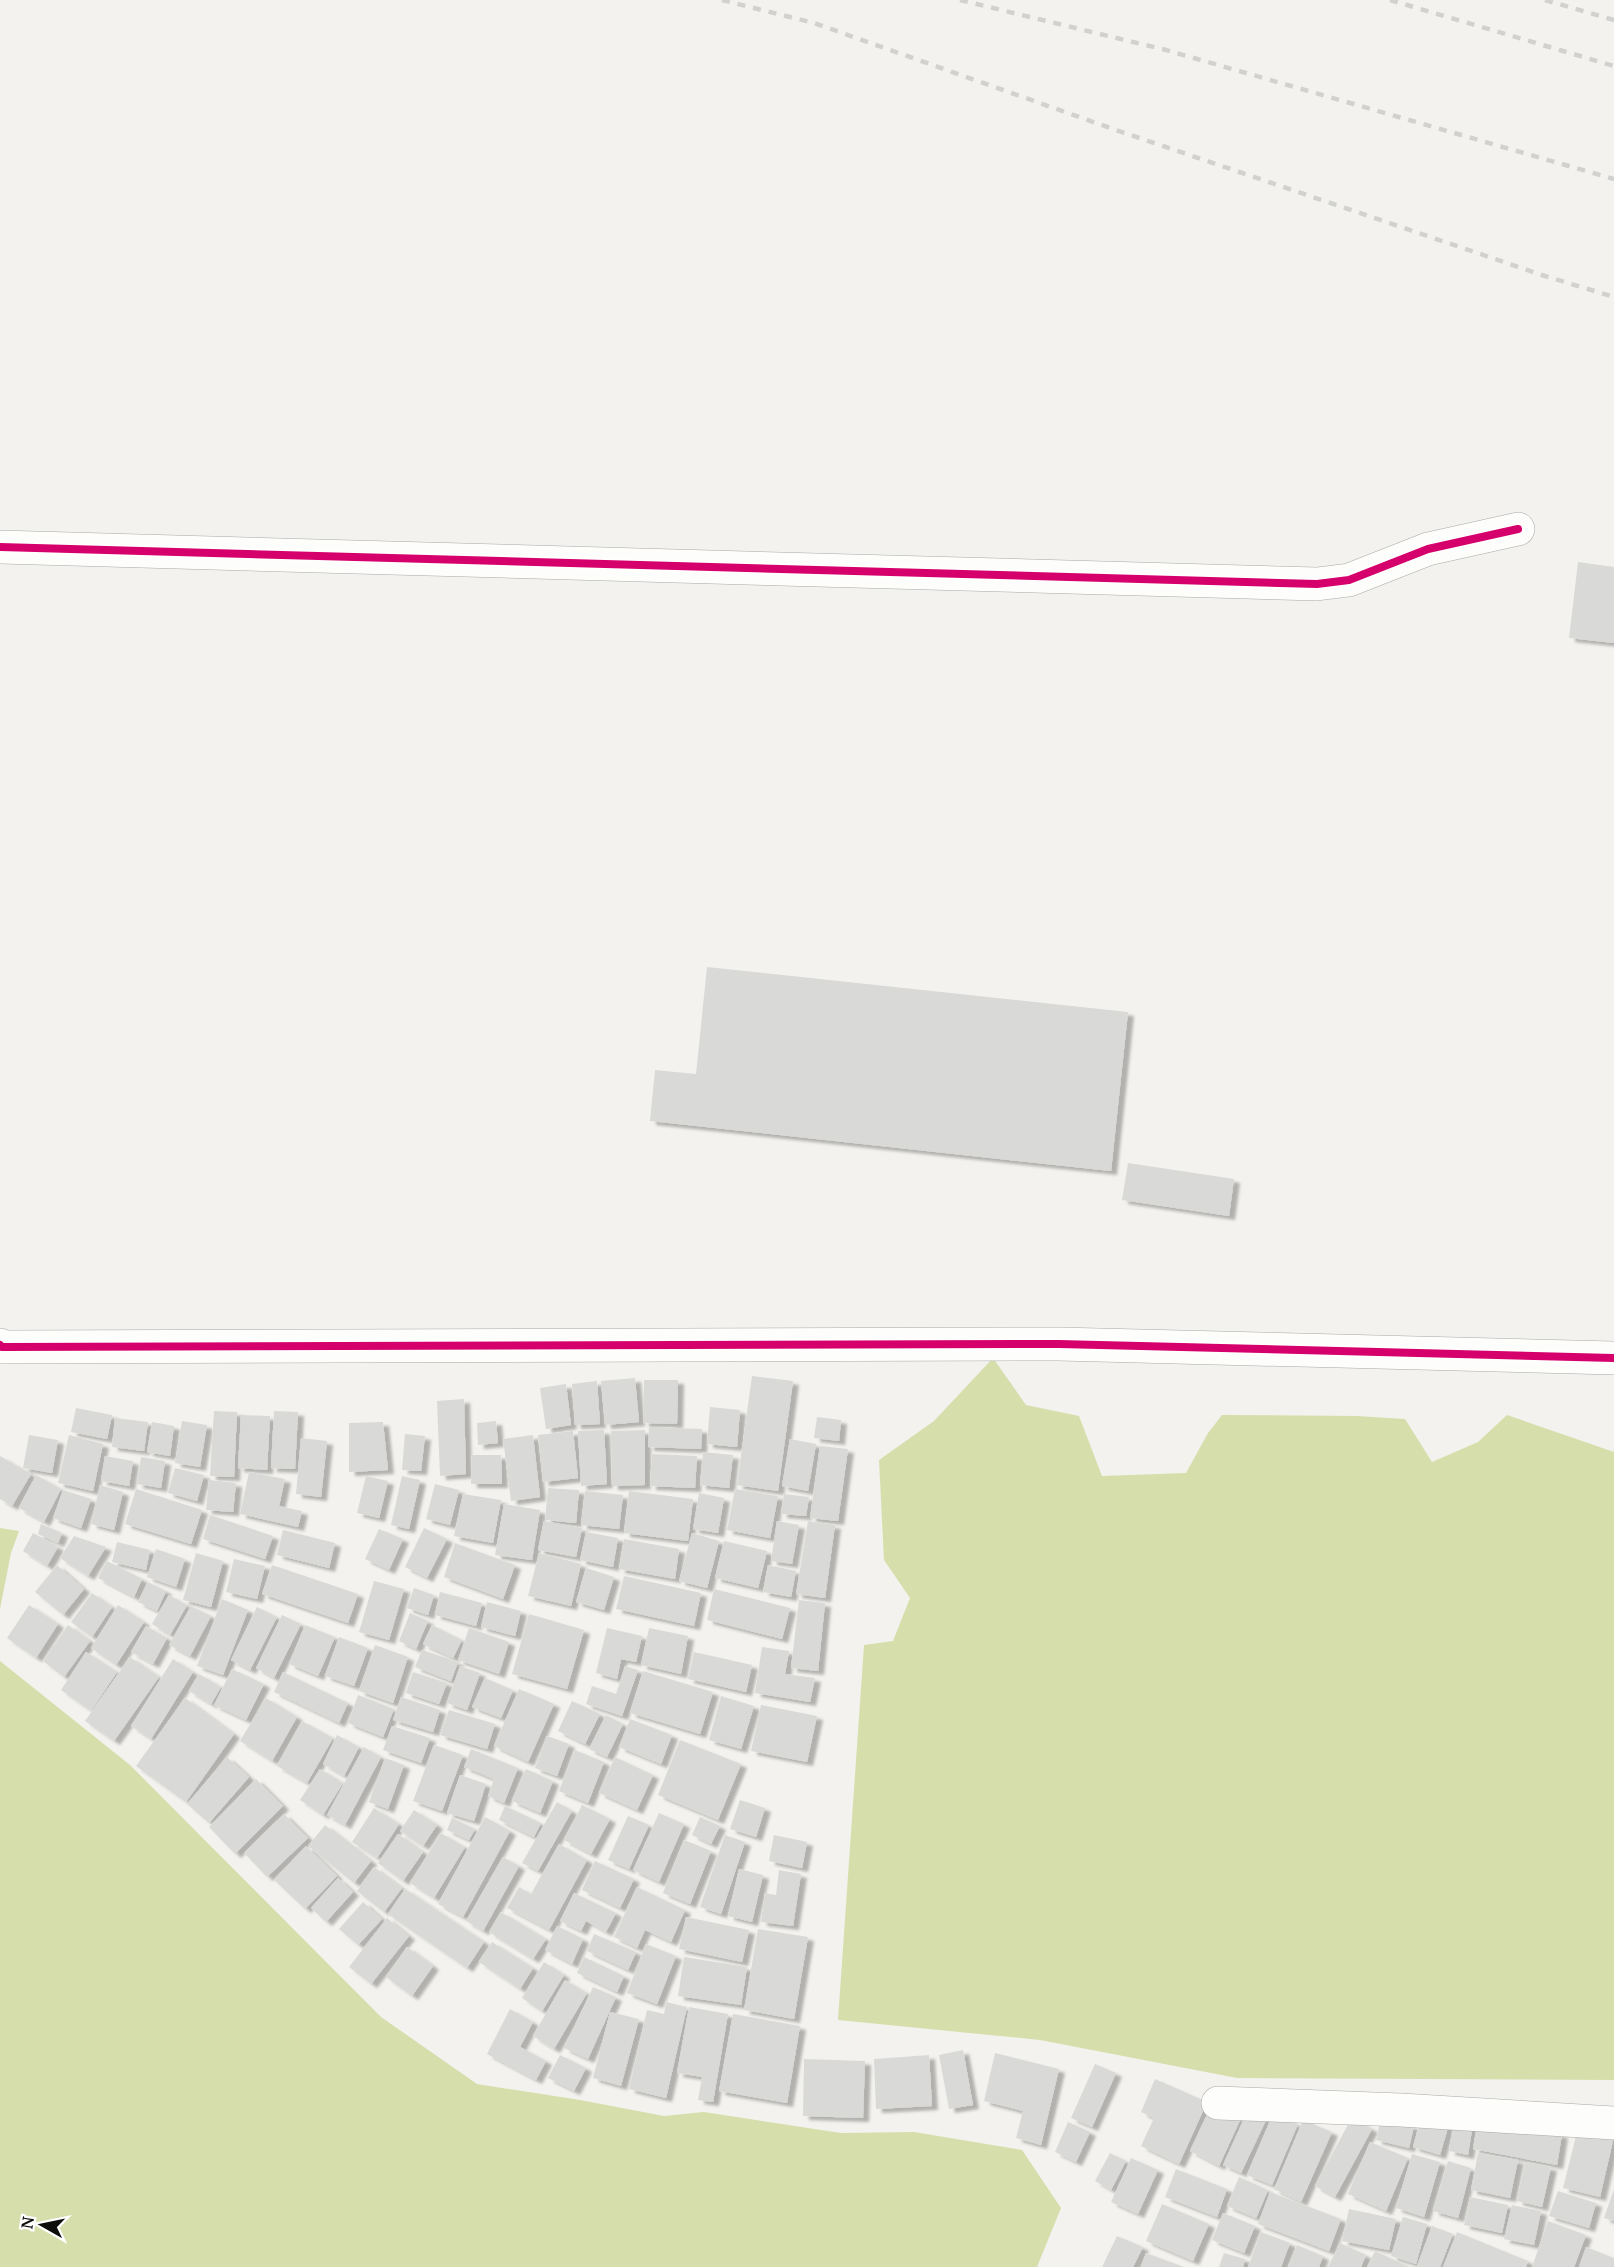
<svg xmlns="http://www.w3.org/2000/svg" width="1614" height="2267" font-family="'PT Serif',serif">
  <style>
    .green { fill: #d6dfab }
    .building { fill: #d9d9d8; filter: url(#shadow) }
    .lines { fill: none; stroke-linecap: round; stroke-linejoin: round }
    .street-casing { stroke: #a9a9a6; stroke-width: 34 }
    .street { stroke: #fdfdfc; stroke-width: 33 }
    .rail { stroke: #d1d1cf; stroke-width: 4.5; stroke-dasharray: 8 8; stroke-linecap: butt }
    .cycleway-casing { stroke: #fff; stroke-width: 11 }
    .cycleway { stroke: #d6006c; stroke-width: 8 }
  </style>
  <defs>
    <filter id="shadow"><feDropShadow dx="6" dy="4" stdDeviation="1.5" flood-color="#0004"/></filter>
  </defs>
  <rect width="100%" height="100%" fill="#f3f2ee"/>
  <g class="green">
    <polygon points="993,1358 1026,1405 1079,1416 1102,1476 1186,1473 1208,1433 1222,1415 1357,1416 1405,1419 1432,1462 1478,1442 1507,1415 1614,1452 1614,2080 1237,2078 1040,2040 838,2020 864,1645 893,1641 910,1598 884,1560 879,1460 934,1421"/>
    <polygon points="0,1528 19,1531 11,1553 0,1609"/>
    <polygon points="0,1661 130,1765 381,2017 477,2084 580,2100 664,2116 704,2112 841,2133 914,2132 1022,2150 1061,2208 1037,2267 0,2267"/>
  </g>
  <g class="building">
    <polygon points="1578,562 1614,567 1614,643 1569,638"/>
    <polygon points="707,967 1128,1012 1111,1171 650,1121 655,1070 696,1074"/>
    <polygon points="1128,1163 1234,1179 1229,1216 1122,1200"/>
    <polygon points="752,1376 793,1381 778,1491 737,1485"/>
    <polygon points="635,1378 639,1422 605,1425 601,1381"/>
    <polygon points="644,1380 678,1380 677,1424 643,1423"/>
    <polygon points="597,1381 600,1424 575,1425 572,1384"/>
    <polygon points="566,1384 571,1425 546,1429 540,1388"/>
    <polygon points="464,1399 466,1474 440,1476 437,1401"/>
    <polygon points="710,1407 740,1410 737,1447 707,1444"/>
    <polygon points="76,1408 112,1415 107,1439 71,1432"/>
    <polygon points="214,1411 237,1412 234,1477 210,1476"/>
    <polygon points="274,1411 298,1412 295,1469 271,1468"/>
    <polygon points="241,1415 270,1416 267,1470 238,1468"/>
    <polygon points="817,1417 841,1420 839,1441 814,1438"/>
    <polygon points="115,1418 148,1422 144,1451 112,1447"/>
    <polygon points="182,1421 207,1425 200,1467 175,1463"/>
    <polygon points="496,1421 498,1443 478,1445 477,1423"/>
    <polygon points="152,1422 174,1426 170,1456 147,1452"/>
    <polygon points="383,1422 388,1470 349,1472 349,1423"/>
    <polygon points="649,1427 702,1429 701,1449 648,1447"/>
    <polygon points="604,1430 607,1484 581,1486 578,1431"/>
    <polygon points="645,1430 645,1485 612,1486 611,1431"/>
    <polygon points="573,1431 578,1478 543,1482 538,1435"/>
    <polygon points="405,1434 425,1436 421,1471 402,1470"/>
    <polygon points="29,1435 58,1440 52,1473 23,1468"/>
    <polygon points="69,1435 103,1444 93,1491 58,1483"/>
    <polygon points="533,1435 540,1497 511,1501 503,1439"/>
    <polygon points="301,1438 327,1441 321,1497 296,1494"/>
    <polygon points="790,1439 816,1444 808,1491 782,1486"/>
    <polygon points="820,1446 848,1449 838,1521 810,1518"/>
    <polygon points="703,1452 733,1455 729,1488 700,1485"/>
    <polygon points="652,1454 697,1456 695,1488 650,1486"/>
    <polygon points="472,1455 501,1455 502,1484 471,1484"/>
    <polygon points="0,1456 31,1474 12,1506 0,1499"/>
    <polygon points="105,1456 133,1461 129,1486 101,1481"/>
    <polygon points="141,1457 165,1461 161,1488 137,1484"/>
    <polygon points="175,1468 204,1475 197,1501 168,1493"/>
    <polygon points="249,1472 285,1479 279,1506 302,1511 298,1527 240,1514"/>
    <polygon points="36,1475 61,1489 44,1522 19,1508"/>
    <polygon points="366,1476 388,1481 379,1518 357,1513"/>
    <polygon points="402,1476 420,1480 409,1529 391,1525"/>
    <polygon points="209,1480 236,1483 233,1512 206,1510"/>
    <polygon points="435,1484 459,1490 450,1525 426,1519"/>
    <polygon points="100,1485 123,1492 114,1530 91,1524"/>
    <polygon points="548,1488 579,1490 576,1523 545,1520"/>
    <polygon points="136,1489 202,1510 191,1544 125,1524"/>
    <polygon points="735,1489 778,1496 770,1538 727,1530"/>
    <polygon points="63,1490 91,1499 81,1528 53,1518"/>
    <polygon points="585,1491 623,1495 619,1529 581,1525"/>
    <polygon points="629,1491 693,1499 688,1541 624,1533"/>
    <polygon points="699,1493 724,1498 718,1533 693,1529"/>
    <polygon points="463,1494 501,1500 493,1543 454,1536"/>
    <polygon points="784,1494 809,1497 806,1516 781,1514"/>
    <polygon points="504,1504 540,1510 532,1560 495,1555"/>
    <polygon points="210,1515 273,1536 265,1559 203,1539"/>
    <polygon points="544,1521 582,1528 576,1557 538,1550"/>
    <polygon points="777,1521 799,1525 792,1564 771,1561"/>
    <polygon points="808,1521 835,1525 825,1598 796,1594"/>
    <polygon points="41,1524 62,1533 58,1543 38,1534"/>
    <polygon points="424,1528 447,1539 427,1578 405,1567"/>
    <polygon points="379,1529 403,1539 389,1570 365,1559"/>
    <polygon points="283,1530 335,1543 329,1568 277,1555"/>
    <polygon points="586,1532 618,1538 613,1567 580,1560"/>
    <polygon points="33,1533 58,1547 47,1566 23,1551"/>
    <polygon points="692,1533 719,1541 707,1588 679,1581"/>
    <polygon points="74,1536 106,1547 88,1576 60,1558"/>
    <polygon points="624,1539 679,1549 675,1579 619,1569"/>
    <polygon points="724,1541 767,1551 758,1588 715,1578"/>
    <polygon points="117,1542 150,1550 146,1570 112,1562"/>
    <polygon points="455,1543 515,1565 503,1599 444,1577"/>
    <polygon points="156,1549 185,1559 176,1587 147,1577"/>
    <polygon points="196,1553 223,1561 211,1607 183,1600"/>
    <polygon points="539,1553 581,1564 571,1606 528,1596"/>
    <polygon points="234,1559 265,1566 257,1599 226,1592"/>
    <polygon points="107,1561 142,1579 134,1597 98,1578"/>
    <polygon points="57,1565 84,1589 63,1615 35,1592"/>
    <polygon points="272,1565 358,1594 348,1623 262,1594"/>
    <polygon points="768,1565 796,1571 791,1597 763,1592"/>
    <polygon points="586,1568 614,1577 604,1610 576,1602"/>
    <polygon points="624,1576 701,1593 694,1626 616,1609"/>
    <polygon points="374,1581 404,1589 389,1640 359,1632"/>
    <polygon points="148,1582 166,1591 157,1611 138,1602"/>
    <polygon points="414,1588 434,1595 428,1615 407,1608"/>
    <polygon points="714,1589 790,1608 782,1639 707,1620"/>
    <polygon points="440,1592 482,1603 476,1626 435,1615"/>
    <polygon points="92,1593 112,1607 92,1637 71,1622"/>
    <polygon points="169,1595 187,1605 170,1635 152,1624"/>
    <polygon points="222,1599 248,1610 223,1675 197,1666"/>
    <polygon points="799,1600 825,1603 818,1671 791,1668"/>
    <polygon points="487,1602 521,1611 515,1636 481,1627"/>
    <polygon points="29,1605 58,1624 36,1658 7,1638"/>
    <polygon points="118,1605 144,1622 116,1665 91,1648"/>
    <polygon points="191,1606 211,1616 190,1656 169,1645"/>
    <polygon points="257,1607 277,1617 250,1670 231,1660"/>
    <polygon points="410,1613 428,1621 416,1649 399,1641"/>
    <polygon points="529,1614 584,1630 567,1689 512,1674"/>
    <polygon points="282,1615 301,1624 274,1678 256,1668"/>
    <polygon points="68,1625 90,1641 64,1677 43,1661"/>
    <polygon points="305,1625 335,1637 318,1676 289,1664"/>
    <polygon points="432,1625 462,1640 453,1658 423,1644"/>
    <polygon points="146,1626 167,1638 153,1664 131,1652"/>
    <polygon points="469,1628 509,1642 499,1674 458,1660"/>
    <polygon points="607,1628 642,1636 636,1662 621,1659 617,1679 596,1673"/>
    <polygon points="649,1628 688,1636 681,1674 641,1665"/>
    <polygon points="339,1637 368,1648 354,1686 325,1676"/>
    <polygon points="375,1645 408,1657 393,1703 359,1691"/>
    <polygon points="762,1647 789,1651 785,1674 815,1678 810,1702 755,1693"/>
    <polygon points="422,1650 458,1662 451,1681 415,1667"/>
    <polygon points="86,1652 117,1672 91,1711 61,1690"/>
    <polygon points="694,1652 752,1665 746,1692 688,1679"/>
    <polygon points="130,1657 159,1677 114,1741 85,1721"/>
    <polygon points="173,1659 193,1672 151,1739 131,1726"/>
    <polygon points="460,1666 480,1673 467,1710 447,1703"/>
    <polygon points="625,1666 638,1670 622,1716 586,1704 592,1686 616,1694"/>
    <polygon points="232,1669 264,1684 246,1720 214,1705"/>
    <polygon points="643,1671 713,1692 700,1734 630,1713"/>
    <polygon points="283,1672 348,1703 339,1723 274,1692"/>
    <polygon points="413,1672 447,1683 439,1704 406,1693"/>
    <polygon points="199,1674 221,1687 211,1704 189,1691"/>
    <polygon points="485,1678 513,1690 501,1718 472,1707"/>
    <polygon points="519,1689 554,1704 528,1762 494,1746"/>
    <polygon points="358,1695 394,1709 383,1737 348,1723"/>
    <polygon points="721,1696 754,1706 741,1749 709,1740"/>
    <polygon points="401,1697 440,1710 433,1732 393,1720"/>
    <polygon points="185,1698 234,1734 186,1802 136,1766"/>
    <polygon points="266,1698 297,1717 272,1761 240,1741"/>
    <polygon points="572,1701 600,1714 585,1744 558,1731"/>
    <polygon points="761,1705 817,1716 807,1762 751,1751"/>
    <polygon points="449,1710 495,1724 487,1749 440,1735"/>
    <polygon points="606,1715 623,1724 607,1757 589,1749"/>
    <polygon points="630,1719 672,1735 661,1764 619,1747"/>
    <polygon points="302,1721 333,1738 307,1783 277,1766"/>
    <polygon points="392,1726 430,1738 421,1763 383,1750"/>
    <polygon points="337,1735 359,1747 344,1776 323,1764"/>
    <polygon points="547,1736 569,1744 557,1776 535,1768"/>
    <polygon points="680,1740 741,1764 718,1820 658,1795"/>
    <polygon points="434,1745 463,1755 442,1811 413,1801"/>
    <polygon points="364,1747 381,1757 345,1825 327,1815"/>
    <polygon points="471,1749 518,1768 504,1803 488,1796 494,1779 464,1767"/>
    <polygon points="575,1750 604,1762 588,1803 559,1791"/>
    <polygon points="227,1757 249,1777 209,1823 187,1804"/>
    <polygon points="615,1757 653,1775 637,1810 599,1793"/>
    <polygon points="385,1758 404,1765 388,1809 369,1802"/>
    <polygon points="320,1769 343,1783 323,1815 300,1800"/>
    <polygon points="526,1769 553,1781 540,1813 512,1801"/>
    <polygon points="460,1775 486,1784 474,1821 447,1813"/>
    <polygon points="256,1779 283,1806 235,1854 209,1827"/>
    <polygon points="740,1800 765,1808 756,1837 730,1829"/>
    <polygon points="557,1802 572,1811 538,1871 522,1863"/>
    <polygon points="582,1805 610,1819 591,1854 564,1840"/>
    <polygon points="505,1806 541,1823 534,1837 499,1820"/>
    <polygon points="374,1808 399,1824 377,1858 352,1842"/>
    <polygon points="414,1810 437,1825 423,1846 400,1831"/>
    <polygon points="659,1813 684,1824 659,1882 633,1870"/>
    <polygon points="284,1814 308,1838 267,1877 244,1853"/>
    <polygon points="628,1816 649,1825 629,1869 608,1860"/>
    <polygon points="485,1817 510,1831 463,1917 438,1904"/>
    <polygon points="700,1817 720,1826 711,1844 692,1835"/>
    <polygon points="452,1818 475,1829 469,1840 447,1830"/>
    <polygon points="325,1825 371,1861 354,1883 308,1846"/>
    <polygon points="441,1833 465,1847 434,1898 410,1883"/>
    <polygon points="398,1834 423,1852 403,1881 378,1863"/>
    <polygon points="725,1835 745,1842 721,1914 700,1907"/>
    <polygon points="774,1835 807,1842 802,1868 769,1861"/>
    <polygon points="684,1840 711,1851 690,1904 663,1893"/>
    <polygon points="559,1844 587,1860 549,1930 507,1908 519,1887 531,1894"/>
    <polygon points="306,1846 337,1876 305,1909 274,1880"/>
    <polygon points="503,1857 519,1866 483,1931 466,1921"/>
    <polygon points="595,1861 634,1879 620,1908 582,1890"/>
    <polygon points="374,1867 402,1888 384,1912 357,1891"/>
    <polygon points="739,1869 763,1875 752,1922 728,1916"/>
    <polygon points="779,1870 801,1874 793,1926 761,1922 765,1893 776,1895"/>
    <polygon points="338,1878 353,1892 326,1922 311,1908"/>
    <polygon points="637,1887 685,1910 671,1942 645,1930 637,1948 614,1937"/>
    <polygon points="405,1889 484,1942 467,1968 388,1914"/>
    <polygon points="574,1893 616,1913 606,1932 586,1921 581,1931 560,1921"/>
    <polygon points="363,1902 382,1919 358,1945 339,1929"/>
    <polygon points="501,1912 546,1939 533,1959 489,1932"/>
    <polygon points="686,1917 749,1930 742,1962 679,1949"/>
    <polygon points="387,1918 409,1936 371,1984 349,1967"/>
    <polygon points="557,1926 583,1939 572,1964 545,1950"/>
    <polygon points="758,1929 808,1937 794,2019 744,2010"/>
    <polygon points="594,1934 636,1952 628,1970 587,1951"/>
    <polygon points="492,1942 533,1968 520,1989 479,1962"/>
    <polygon points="646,1944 676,1956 657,2004 627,1993"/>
    <polygon points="407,1947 433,1966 412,1996 386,1977"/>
    <polygon points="584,1957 624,1976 617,1992 577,1973"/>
    <polygon points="684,1957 747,1967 741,2005 678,1996"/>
    <polygon points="544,1962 564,1975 542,2011 522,1998"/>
    <polygon points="565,1980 587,1993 554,2049 533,2036"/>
    <polygon points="593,1987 616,1997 588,2059 564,2048"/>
    <polygon points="666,2002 687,2007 666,2098 629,2089 647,2010 664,2014"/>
    <polygon points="689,2007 728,2014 713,2102 698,2100 702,2077 677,2073"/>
    <polygon points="510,2009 533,2022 520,2047 546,2061 536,2080 487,2054"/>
    <polygon points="610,2012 639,2019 621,2086 593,2078"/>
    <polygon points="733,2014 800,2026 787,2103 719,2091"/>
    <polygon points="963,2050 973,2105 949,2109 939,2055"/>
    <polygon points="995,2053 1059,2069 1041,2145 1016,2138 1023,2111 984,2101"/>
    <polygon points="560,2055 586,2068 574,2091 548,2078"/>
    <polygon points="929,2055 932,2106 876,2109 874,2059"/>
    <polygon points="804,2059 865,2061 863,2118 803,2116"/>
    <polygon points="1095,2064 1116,2073 1092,2127 1071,2118"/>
    <polygon points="1155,2079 1207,2102 1179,2164 1141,2146 1154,2118 1141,2112"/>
    <polygon points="1212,2104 1241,2118 1219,2166 1190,2151"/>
    <polygon points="1248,2110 1267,2118 1241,2173 1223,2165"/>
    <polygon points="1273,2114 1298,2124 1272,2185 1247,2175"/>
    <polygon points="1352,2117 1372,2129 1335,2197 1315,2186"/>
    <polygon points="1421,2117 1449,2124 1440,2155 1413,2147"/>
    <polygon points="1381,2118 1414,2126 1409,2148 1376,2140"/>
    <polygon points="1478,2119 1562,2134 1557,2165 1473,2149"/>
    <polygon points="1303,2120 1332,2132 1301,2202 1274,2189"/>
    <polygon points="1454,2120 1473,2123 1468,2155 1449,2151"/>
    <polygon points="1068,2122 1090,2132 1076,2162 1055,2152"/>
    <polygon points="1578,2128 1614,2136 1600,2197 1563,2188"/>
    <polygon points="1370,2142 1408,2158 1386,2211 1348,2194"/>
    <polygon points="1110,2153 1126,2161 1111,2190 1095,2181"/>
    <polygon points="1478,2153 1518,2160 1510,2198 1471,2190"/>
    <polygon points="1412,2154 1440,2162 1424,2217 1396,2208"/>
    <polygon points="1131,2158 1158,2170 1138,2214 1111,2202"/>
    <polygon points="1448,2161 1471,2168 1458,2218 1433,2211"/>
    <polygon points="1525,2162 1551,2167 1542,2207 1517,2201"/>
    <polygon points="1176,2169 1227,2189 1217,2217 1165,2197"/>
    <polygon points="1239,2177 1268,2190 1256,2218 1227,2206"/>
    <polygon points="1614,2189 1614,2221 1604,2218"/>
    <polygon points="1558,2191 1596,2203 1589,2228 1549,2216"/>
    <polygon points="1270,2192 1341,2219 1329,2251 1258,2224"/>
    <polygon points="1470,2197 1508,2205 1502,2233 1464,2225"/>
    <polygon points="1162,2204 1209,2224 1193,2261 1146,2241"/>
    <polygon points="1512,2205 1541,2211 1534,2245 1504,2239"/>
    <polygon points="1349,2209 1396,2219 1389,2250 1342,2241"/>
    <polygon points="1223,2213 1255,2226 1244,2253 1212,2240"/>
    <polygon points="1403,2217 1427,2224 1416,2264 1391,2256"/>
    <polygon points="1548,2221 1586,2235 1574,2267 1532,2267"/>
    <polygon points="1432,2226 1453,2234 1440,2267 1420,2267 1417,2266"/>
    <polygon points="1261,2232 1290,2243 1281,2267 1248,2267"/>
    <polygon points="1457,2232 1528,2261 1526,2267 1443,2267"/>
    <polygon points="1117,2236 1143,2247 1133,2267 1102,2267"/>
    <polygon points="1340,2243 1366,2255 1361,2267 1328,2267"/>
    <polygon points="1297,2245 1323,2256 1319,2267 1288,2267"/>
    <polygon points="1586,2247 1614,2258 1614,2267 1579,2267"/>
    <polygon points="1375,2251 1409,2267 1367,2267"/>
    <polygon points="1146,2253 1184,2267 1141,2267"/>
    <polygon points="1224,2253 1245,2259 1243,2267 1219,2267"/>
  </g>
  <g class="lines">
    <g class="street-casing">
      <g id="street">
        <polyline points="0,547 1317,584 1349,580 1428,549 1518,529"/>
        <polyline points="0,1345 2,1347 1059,1344 1614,1358"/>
        <polyline points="1218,2103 1401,2110 1614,2123"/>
      </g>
    </g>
    <use href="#street" class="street"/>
    <g class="rail">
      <polyline points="722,0 814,23 1113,129 1545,276 1614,297"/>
      <polyline points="960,0 1166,50 1614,179"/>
      <polyline points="1390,0 1614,66"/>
      <polyline points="1545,0 1614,20"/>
    </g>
    <g class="cycleway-casing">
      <g id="cycleway">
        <polyline points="0,547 1317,584 1349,580 1428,549 1518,529"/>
        <polyline points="0,1345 2,1347 1059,1344 1614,1358"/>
      </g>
    </g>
    <use href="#cycleway" class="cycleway"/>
  </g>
  <g transform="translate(42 2225) rotate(279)" stroke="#ffffff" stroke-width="4.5" paint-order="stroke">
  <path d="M0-4.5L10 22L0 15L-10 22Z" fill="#0d0d0b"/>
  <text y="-9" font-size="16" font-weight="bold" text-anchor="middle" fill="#0d0d0b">N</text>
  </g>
</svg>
